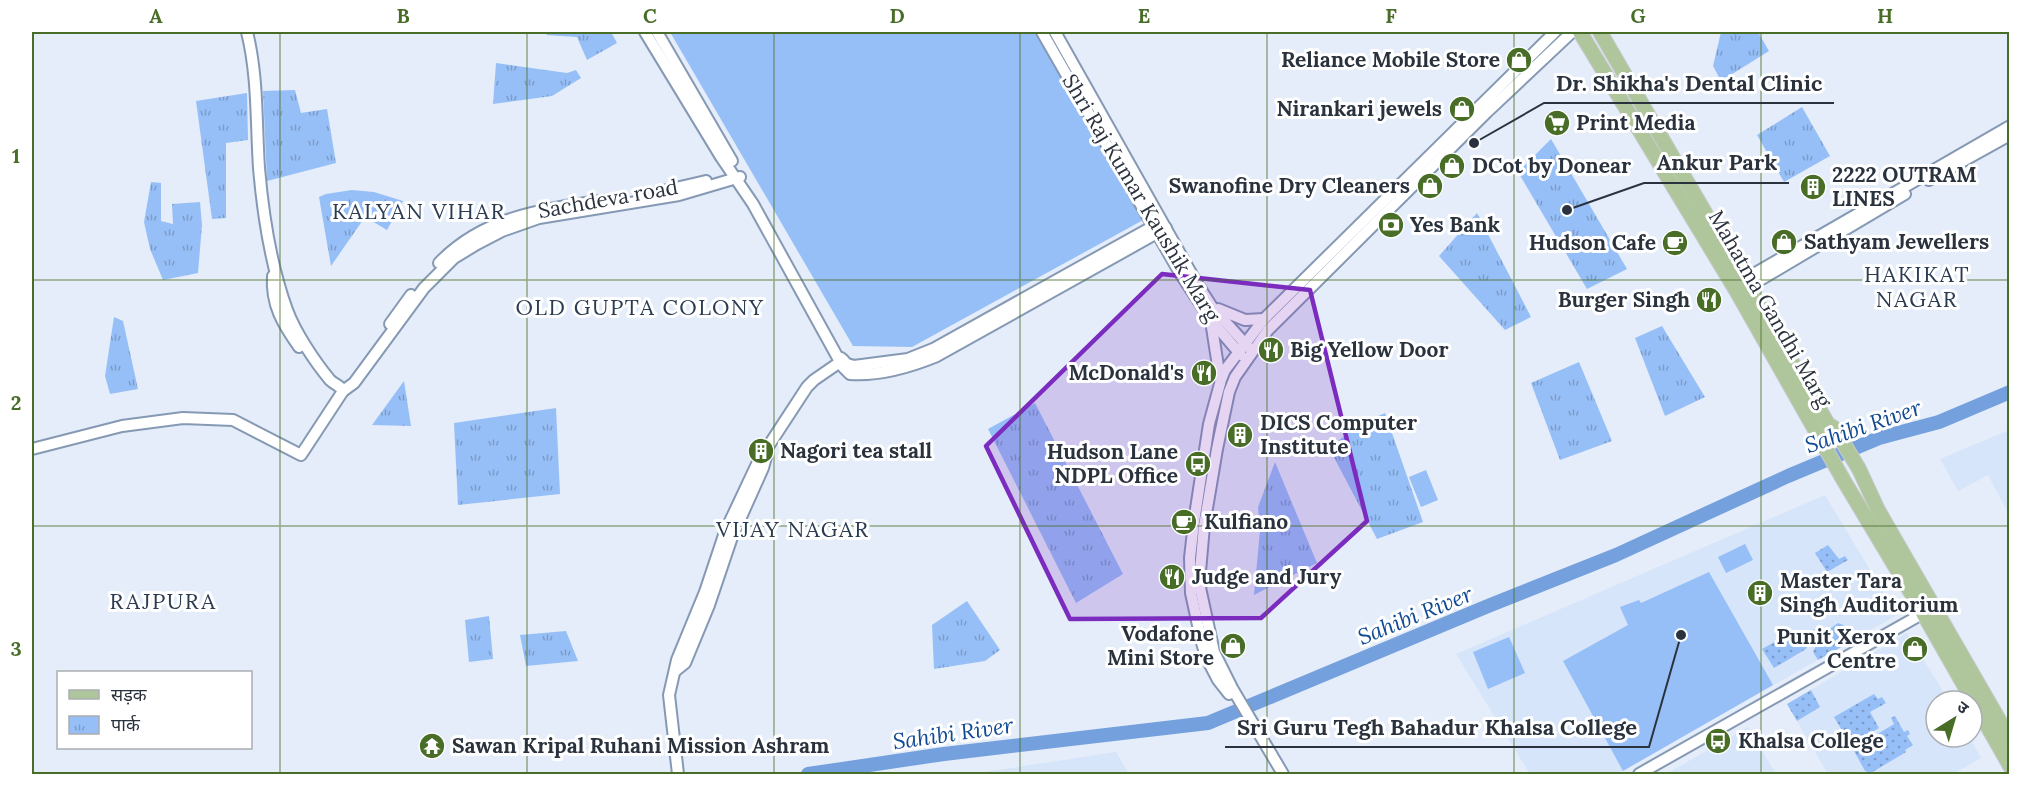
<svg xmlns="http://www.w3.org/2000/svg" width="2041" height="806" font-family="Lora,'Noto Sans Devanagari',serif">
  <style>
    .built { fill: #d6e5fa }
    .grass { fill: url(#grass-dots) }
    .park { fill: url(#park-tufts) }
    .pitch { fill: #97bff7 }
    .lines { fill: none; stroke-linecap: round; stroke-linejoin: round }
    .river { stroke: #74a0de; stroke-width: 14 }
    .tertiary-casing { stroke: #8699b4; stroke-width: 14 }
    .primary-casing { stroke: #c8cacd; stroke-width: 16 }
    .tertiary { stroke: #fff; stroke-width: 10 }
    .primary { stroke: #afc69d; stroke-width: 14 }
    .marked { fill: #7b2cbf; fill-opacity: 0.2; stroke: #7b2cbf; stroke-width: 4.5; stroke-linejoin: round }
    .grid { fill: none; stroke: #486d27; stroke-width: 1.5; stroke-opacity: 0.55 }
    .labels { text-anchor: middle; stroke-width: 6; stroke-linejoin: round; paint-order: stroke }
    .poi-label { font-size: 21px; font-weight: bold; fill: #2a323e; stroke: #fff; text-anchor: start }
    .street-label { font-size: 21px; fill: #2a323e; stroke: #fff }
    .neighbourhood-label { font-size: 22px; letter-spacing: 1.5px; fill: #2a3b52; stroke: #fff }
    .water-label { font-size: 22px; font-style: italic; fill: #114a94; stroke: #fff }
    .leader { fill: none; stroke: #2a323e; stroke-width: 2 }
    .callout-dot { fill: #2a323e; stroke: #fff; stroke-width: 2 }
    .callout-label { font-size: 22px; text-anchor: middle; font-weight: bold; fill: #2a323e; stroke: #fff; stroke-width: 6; stroke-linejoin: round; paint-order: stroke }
    .neatline { fill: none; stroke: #486d27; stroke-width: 2 }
    .grid-label { font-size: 20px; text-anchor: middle; font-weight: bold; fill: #486d27 }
  </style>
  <defs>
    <pattern id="grass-dots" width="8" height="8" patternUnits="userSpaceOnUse" patternTransform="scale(1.5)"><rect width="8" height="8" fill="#97bff7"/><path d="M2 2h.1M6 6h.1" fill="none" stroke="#7b9cc9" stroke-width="1.8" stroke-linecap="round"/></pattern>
    <pattern id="park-tufts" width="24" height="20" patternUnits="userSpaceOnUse" patternTransform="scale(1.5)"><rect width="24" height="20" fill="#97bff7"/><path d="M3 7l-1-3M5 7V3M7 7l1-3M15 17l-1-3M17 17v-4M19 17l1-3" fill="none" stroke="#7b9cc9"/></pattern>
  </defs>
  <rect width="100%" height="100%" fill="#e4edf9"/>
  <g class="built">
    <polygon points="2009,430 2009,514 1988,475 1958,491 1940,459"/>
    <polygon points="1825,495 1897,615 1617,774 1530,774 1456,654"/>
    <polygon points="1907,633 1949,701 1936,701 1936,737 1969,737 1981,758 1953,774 1828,774 1787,704"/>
    <polygon points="1748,727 1776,774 1666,774"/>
    <polygon points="1116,752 1129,774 972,774"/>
  </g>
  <g class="grass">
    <polygon points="1828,545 1839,559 1845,556 1848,560 1827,572 1815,553"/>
    <polygon points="1838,623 1843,625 1852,641 1818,660 1813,652 1821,635"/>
    <polygon points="1815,629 1806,649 1774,668 1762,649 1790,633 1795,640"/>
    <polygon points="1811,690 1820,707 1797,721 1787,704"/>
    <polygon points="1874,694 1878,699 1882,697 1886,703 1870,712 1879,728 1850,744 1834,717"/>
    <polygon points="1895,716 1904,732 1908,730 1910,734 1907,736 1913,745 1905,750 1906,752 1871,773 1865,771 1853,749 1894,724 1891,718"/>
  </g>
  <g class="park">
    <polygon points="553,32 611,32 617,43 587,60 577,37 546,35"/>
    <polygon points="1721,32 1758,32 1769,51 1721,81 1713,66"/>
    <polygon points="496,63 567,73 576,70 581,78 552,96 493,104"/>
    <polygon points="295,90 301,113 327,109 336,163 267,181 263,91"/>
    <polygon points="247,93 248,140 226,143 226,218 212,219 196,101"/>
    <polygon points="1802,107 1830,156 1784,182 1757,135"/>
    <polygon points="1551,139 1627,269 1587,289 1518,172"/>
    <polygon points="151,182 161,183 161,221 173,224 172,204 200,202 202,225 198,273 163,280 150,249 144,222"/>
    <polygon points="352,190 374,192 403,201 387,230 365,217 331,266 319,197 326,194"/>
    <polygon points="1477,213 1531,317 1505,330 1439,256"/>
    <polygon points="114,317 123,321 138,389 110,394 105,376"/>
    <polygon points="1662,326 1705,397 1665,416 1635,338"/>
    <polygon points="1579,362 1612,441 1560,460 1531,383"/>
    <polygon points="404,381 411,426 372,425"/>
    <polygon points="1035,403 1123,574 1076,603 988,429"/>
    <polygon points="556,408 560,494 458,505 454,423"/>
    <polygon points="1385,413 1423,522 1377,539 1329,448 1360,424"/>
    <polygon points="1275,462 1317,563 1254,595 1260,531 1258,507"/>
    <polygon points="967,601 1000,650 985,661 934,669 932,625"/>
    <polygon points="489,616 493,659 469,662 465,620"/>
    <polygon points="566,631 578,661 526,666 520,635"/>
  </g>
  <g class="pitch">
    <polygon points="670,32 1040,32 1145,219 912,347 853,346"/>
    <polygon points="1426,470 1438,500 1421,507 1409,477"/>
    <polygon points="1745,544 1753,560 1726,573 1718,557"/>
    <polygon points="1709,572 1773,685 1623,771 1563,661 1628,625 1620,607 1639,600 1641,603"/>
    <polygon points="1509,637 1525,673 1488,689 1473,652"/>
  </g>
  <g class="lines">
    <polyline class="river" points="808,774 944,754 1208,723 1488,606 1616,555 1788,476 1879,438 1939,422 2010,392"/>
    <g class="tertiary-casing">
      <g id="tertiary">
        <path d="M247 32C258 76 256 122 259 168 263 215 271 266 287 310 295 332 315 362 330 380 335 385 340 385 343 391"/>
        <path d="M645 32 721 157 753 204 843 367 850 374C879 376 910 367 937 356L1166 228"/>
        <polyline points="657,32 732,161"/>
        <polyline points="1042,32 1180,273 1211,320 1241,355"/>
        <polyline points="1055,32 1196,282 1212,307 1249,348"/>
        <polyline points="1929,180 2010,135"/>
        <polyline points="654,193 706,181"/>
        <path d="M439 263C488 212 554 208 621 198"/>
        <path d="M273 276C271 305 283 324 299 347"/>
        <polyline points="1745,279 2010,126"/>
        <polyline points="1750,286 1905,194"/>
        <polyline points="1218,309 1245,320 1264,319"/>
        <polyline points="1211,321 1220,379"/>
        <polyline points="390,324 411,295"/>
        <polyline points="841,358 847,364 854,366 908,359 933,349 1159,223"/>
        <polyline points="32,449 122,426 183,418 233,420 301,455 343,391 354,383 424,288 454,258 477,244 502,231 539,218 679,195 740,177"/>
        <polyline points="675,671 685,663 709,605 732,537 763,468 766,457"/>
        <polyline points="1229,694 1218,680 1206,657 1201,639 1191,593 1190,558 1194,522 1209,424 1221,380 1225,370 1264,319 1555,32"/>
        <polyline points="678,774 669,695 677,660 705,592 725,532 758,462 807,387 814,380 843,360"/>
        <polyline points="1283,774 1232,688 1214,652 1199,583 1204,526 1217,449 1229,392 1235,377 1268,330 1487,112 1572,32"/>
        <polyline points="1639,774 1929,610"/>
      </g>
    </g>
    <g class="primary-casing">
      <g id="primary">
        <polyline points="1580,32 1737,292 1844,481 1923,613 2010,766"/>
        <polyline points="1600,32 1828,424 1834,428 1859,469 1878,510 2010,739"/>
      </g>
    </g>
    <use href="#tertiary" class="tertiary"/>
    <use href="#primary" class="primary"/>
  </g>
  <path class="marked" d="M1162 274 1310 290 1367 521 1261 618 1070 619 986 446Z"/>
  <path class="grid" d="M280 32V774M527 32V774M774 32V774M1020 32V774M1267 32V774M1514 32V774M1761 32V774M32 280H2010M32 526H2010"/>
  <defs>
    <g id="shop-disc" transform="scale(1.35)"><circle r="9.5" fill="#486d27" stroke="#fff"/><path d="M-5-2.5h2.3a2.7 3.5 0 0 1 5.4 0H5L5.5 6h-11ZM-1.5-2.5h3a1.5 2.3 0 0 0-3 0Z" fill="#fff"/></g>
    <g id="supermarket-disc" transform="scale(1.35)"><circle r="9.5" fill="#486d27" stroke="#fff"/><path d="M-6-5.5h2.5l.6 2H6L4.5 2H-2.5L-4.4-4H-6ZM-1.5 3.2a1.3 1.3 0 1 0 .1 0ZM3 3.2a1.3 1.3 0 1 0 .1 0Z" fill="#fff"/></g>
    <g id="building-disc" transform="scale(1.35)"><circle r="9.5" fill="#486d27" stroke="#fff"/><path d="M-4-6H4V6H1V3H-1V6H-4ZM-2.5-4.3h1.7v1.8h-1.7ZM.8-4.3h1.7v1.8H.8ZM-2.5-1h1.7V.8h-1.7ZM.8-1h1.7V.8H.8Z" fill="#fff"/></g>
    <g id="bank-disc" transform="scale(1.35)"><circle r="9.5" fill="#486d27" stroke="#fff"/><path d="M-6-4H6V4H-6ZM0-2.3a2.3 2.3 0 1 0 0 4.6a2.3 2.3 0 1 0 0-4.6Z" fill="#fff"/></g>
    <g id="cafe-disc" transform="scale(1.35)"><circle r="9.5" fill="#486d27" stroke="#fff"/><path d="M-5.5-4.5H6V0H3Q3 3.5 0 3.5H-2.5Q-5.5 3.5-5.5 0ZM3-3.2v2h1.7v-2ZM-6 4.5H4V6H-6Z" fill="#fff"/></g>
    <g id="restaurant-disc" transform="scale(1.35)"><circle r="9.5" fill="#486d27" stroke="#fff"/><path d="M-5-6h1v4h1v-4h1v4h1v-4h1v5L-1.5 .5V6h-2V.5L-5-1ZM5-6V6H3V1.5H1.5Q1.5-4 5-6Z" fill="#fff"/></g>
    <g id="bus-disc" transform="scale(1.35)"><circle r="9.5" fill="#486d27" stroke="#fff"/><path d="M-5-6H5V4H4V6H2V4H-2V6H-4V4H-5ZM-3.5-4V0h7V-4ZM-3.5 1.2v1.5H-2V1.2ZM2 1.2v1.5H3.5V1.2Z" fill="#fff"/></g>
    <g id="temple-disc" transform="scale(1.35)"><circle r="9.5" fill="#486d27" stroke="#fff"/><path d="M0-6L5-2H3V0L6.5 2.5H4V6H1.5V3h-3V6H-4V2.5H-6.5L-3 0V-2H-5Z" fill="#fff"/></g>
  </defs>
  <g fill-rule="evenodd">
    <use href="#shop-disc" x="1519" y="60"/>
    <use href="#shop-disc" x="1462" y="109"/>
    <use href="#supermarket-disc" x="1557" y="123"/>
    <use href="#shop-disc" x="1452" y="166"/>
    <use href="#shop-disc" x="1430" y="186"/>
    <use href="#building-disc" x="1813" y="187"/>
    <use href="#bank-disc" x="1391" y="225"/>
    <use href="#shop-disc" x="1784" y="242"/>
    <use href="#cafe-disc" x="1675" y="243"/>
    <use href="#restaurant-disc" x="1709" y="300"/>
    <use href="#restaurant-disc" x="1271" y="350"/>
    <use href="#restaurant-disc" x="1204" y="373"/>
    <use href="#building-disc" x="1240" y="435"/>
    <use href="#building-disc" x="761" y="451"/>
    <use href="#bus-disc" x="1198" y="464"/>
    <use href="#cafe-disc" x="1184" y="522"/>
    <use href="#restaurant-disc" x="1172" y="577"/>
    <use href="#building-disc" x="1760" y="593"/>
    <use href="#shop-disc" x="1233" y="646"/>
    <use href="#shop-disc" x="1915" y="649"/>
    <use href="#bus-disc" x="1718" y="741"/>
    <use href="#temple-disc" x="432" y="746"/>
  </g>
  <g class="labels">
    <g class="poi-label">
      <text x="1500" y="67" text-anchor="end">Reliance Mobile Store</text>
      <text x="1442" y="116" text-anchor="end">Nirankari jewels</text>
      <text x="1576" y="130">Print Media</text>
      <text x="1472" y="173">DCot by Donear</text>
      <text x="1832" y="182">2222 OUTRAM<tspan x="1832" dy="24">LINES</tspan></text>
      <text x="1410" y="193" text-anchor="end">Swanofine Dry Cleaners</text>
      <text x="1410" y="232">Yes Bank</text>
      <text x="1804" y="249">Sathyam Jewellers</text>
      <text x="1656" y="250" text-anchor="end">Hudson Cafe</text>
      <text x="1690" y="307" text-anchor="end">Burger Singh</text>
      <text x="1290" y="357">Big Yellow Door</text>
      <text x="1184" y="380" text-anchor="end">McDonald's</text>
      <text x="1260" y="430">DICS Computer<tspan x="1260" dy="24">Institute</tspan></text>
      <text x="780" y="458">Nagori tea stall</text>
      <text x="1178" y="459" text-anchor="end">Hudson Lane<tspan x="1178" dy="24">NDPL Office</tspan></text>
      <text x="1204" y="529">Kulfiano</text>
      <text x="1192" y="584">Judge and Jury</text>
      <text x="1780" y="588">Master Tara<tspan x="1780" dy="24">Singh Auditorium</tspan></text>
      <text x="1214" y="641" text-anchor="end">Vodafone<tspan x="1214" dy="24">Mini Store</tspan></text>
      <text x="1896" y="644" text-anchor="end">Punit Xerox<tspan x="1896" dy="24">Centre</tspan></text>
      <text x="1738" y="748">Khalsa College</text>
      <text x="452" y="753">Sawan Kripal Ruhani Mission Ashram</text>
    </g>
    <g class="street-label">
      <text transform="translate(1141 198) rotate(59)" y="7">Shri Raj Kumar Kaushik Marg</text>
      <text transform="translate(608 199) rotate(-10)" y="7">Sachdeva road</text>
      <text transform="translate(1770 309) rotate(60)" y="7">Mahatma Gandhi Marg</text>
    </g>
    <g class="neighbourhood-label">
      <text x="419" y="219">KALYAN VIHAR</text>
      <text x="1917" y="282">HAKIKAT<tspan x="1917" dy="25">NAGAR</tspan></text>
      <text x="640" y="315">OLD GUPTA COLONY</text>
      <text x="793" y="537">VIJAY NAGAR</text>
      <text x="163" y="609">RAJPURA</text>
    </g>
    <g class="water-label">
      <text transform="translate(1863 426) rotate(-19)" y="8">Sahibi River</text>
      <text transform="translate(1415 615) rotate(-22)" y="8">Sahibi River</text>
      <text transform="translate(953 733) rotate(-8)" y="8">Sahibi River</text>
    </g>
  </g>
  <path class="leader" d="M1474 143L1544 103H1834M1567 210L1644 183H1789M1681 635L1649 747H1225"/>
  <g class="callout-dot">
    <circle cx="1474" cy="143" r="6"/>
    <circle cx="1567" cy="210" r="6"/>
    <circle cx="1681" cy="635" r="6"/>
  </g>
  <g class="callout-label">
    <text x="1689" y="91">Dr. Shikha's Dental Clinic</text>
    <text x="1717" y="170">Ankur Park</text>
    <text x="1437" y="735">Sri Guru Tegh Bahadur Khalsa College</text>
  </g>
  <rect width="2041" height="806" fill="none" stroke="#ffffff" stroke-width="66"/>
  <rect x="57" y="671" width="195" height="78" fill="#ffffff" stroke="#aaadb2" stroke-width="1.5"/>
  <rect x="69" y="690" width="30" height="9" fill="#afc69d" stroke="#aaadb2" stroke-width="1.5"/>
  <text x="111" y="701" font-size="18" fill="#2a323e">सड़क</text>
  <rect x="69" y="716" width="30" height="18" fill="url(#park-tufts)" stroke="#aaadb2" stroke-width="1.5"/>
  <text x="111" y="731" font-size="18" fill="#2a323e">पार्क</text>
  <g transform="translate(1954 719) rotate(37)"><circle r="28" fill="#ffffff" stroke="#aaadb2" stroke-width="1.5"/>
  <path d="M0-4.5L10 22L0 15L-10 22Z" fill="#486d27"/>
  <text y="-9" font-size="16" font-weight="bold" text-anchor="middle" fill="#2a323e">उ</text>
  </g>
  <rect x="33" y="33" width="1975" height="740" class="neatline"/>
  <g class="grid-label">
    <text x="156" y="23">A</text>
    <text x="403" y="23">B</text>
    <text x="650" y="23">C</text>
    <text x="897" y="23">D</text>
    <text x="1144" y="23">E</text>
    <text x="1391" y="23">F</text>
    <text x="1638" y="23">G</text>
    <text x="1885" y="23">H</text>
    <text x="16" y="163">1</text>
    <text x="16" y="410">2</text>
    <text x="16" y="656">3</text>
  </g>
</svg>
